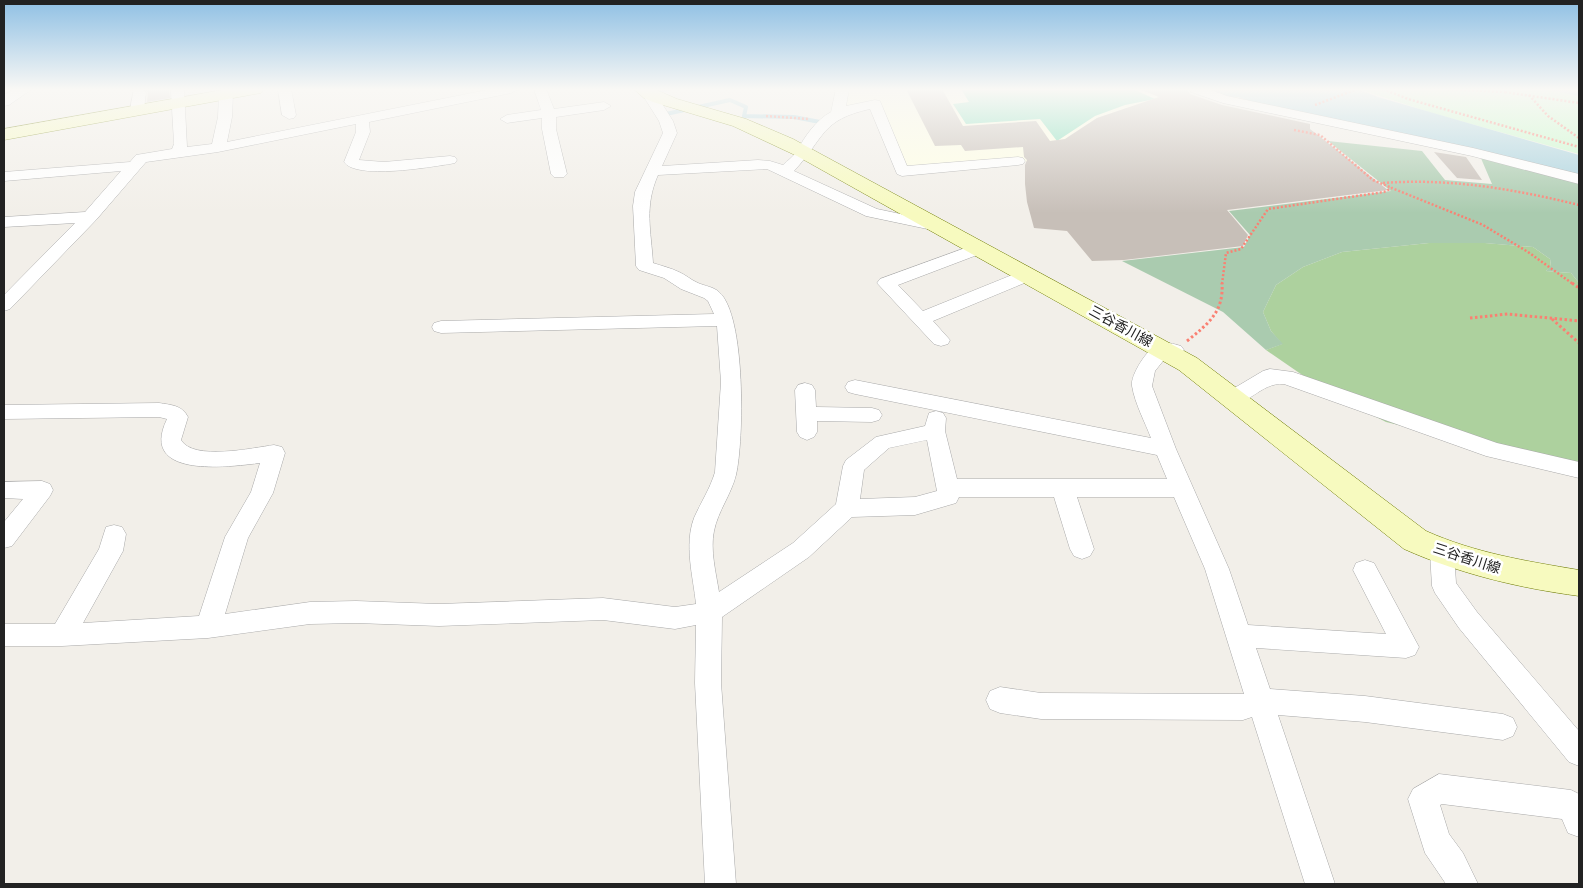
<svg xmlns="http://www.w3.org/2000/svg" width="1583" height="888" font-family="'IBM Plex Sans','Noto Sans JP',sans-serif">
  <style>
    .education { fill: #ffffe5 }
    .forest { fill: #add19e }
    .cemetery { fill: #aacbaf }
    .park { fill: #c8facc }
    .pitch { fill: #88e0be }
    .water { fill: #aad3df }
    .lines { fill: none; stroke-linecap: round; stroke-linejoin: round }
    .stream { stroke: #aad3df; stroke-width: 4 }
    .building { fill: #c7bfb8 }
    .street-casing { stroke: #a9a9a9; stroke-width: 1 }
    .secondary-casing { stroke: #707d05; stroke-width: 1 }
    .path-far1 { stroke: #fa8072; stroke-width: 2.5; stroke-dasharray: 2 2; stroke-linecap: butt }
    .path { stroke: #fa8072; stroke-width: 3; stroke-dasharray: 2.5 2.5; stroke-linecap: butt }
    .street { fill: #fff; fill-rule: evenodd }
    .secondary { fill: #f7fabf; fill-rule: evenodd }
    .labels { text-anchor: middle; stroke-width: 5; stroke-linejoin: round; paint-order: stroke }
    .street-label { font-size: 14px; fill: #222; stroke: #fff }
  </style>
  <rect width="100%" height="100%" fill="#f2efe9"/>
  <polygon class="education" points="845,89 1139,89 1159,97 1150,104 1127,108 1097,118 1069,136 1037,161 905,167 879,106 848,107 843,103"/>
  <polygon class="forest" points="1429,243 1485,243 1533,247 1550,259 1551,267 1546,271 1571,273 1579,283 1579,468 1386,422 1324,390 1266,350 1282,344 1271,331 1263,312 1276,285 1303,267 1342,252"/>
  <polygon class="cemetery" points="1328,141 1422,151 1445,180 1492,184 1480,156 1579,183 1579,283 1571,273 1546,271 1551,266 1550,259 1533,247 1484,243 1429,243 1342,252 1303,267 1276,285 1263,312 1271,331 1283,344 1266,350 1223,312 1122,261 1244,247 1250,235 1229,211 1391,191"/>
  <polygon class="park" points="1359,89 1579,89 1579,154 1432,113"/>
  <polygon class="pitch" points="961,89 1133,89 1155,99 1125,105 1095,116 1057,141 1040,119 966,124 953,104 969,102"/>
  <polygon class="water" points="1199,89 1358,89 1378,97 1579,155 1579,172 1577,175 1261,105 1238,97 1217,96"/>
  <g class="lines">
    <g class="stream">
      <polyline points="1555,89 1579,94"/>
      <polyline points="652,93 668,89"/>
      <polyline points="664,111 666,114 730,100 746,107 744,116 794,117 820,122"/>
    </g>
  </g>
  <g class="building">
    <polygon points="145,89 169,89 170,98 147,102 148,92"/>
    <polygon points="906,89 942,89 963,126 1036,121 1050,141 1065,139 1097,118 1159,97 1139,89 1187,89 1190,94 1222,105 1310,124 1310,129 1388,190 1227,210 1248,235 1243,246 1124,260 1092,261 1067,231 1034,228 1027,202 1025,184 1025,165 1027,160 1024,157 1023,147 965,151 961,145 935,146"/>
    <polygon points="1434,152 1466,157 1482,180 1457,178"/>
  </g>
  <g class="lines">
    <g class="street-casing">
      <g id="street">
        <polygon points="15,89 32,89 9,105 4,106 4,95"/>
        <polygon points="134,89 142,89 146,92 144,110 137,114 130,110"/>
        <path d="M171 89H184L187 147 212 144 218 117 219 94 226 90 233 94 232 117 227 142 492 89H518L511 93 369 122 370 132 359 160 384 162 450 156 455 157 457 160 455 163 450 164C430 167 356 180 344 162L356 132V124L218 152 146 162 96 220 10 309 4 311V295L75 223 4 227V217L85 212 121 171 4 181V172L130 162 136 155 172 149 174 144Z"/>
        <polygon points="278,89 291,89 296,115 294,118 289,119 282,115"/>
        <polygon points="534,89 546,89 554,109 604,102 611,106 604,110 556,117 556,129 567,174 564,177 554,177 551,174 542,129 542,118 507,123 500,119 507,115 541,110"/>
        <path d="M836 89H849L846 106 875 100 880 101 907 166 1018 157 1023 158 1025 161 1023 164 1018 165 902 176 897 174 870 109C820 120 825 138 794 171L877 209 943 223 945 226 943 229 937 231 866 216 767 169 658 175C644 207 651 230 653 263 662 266 671 268 679 272 686 275 691 280 698 283 705 286 714 287 719 292 746 315 744 441 736 475 731 495 718 511 714 531 710 550 716 573 719 592L793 543 836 504 843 466 846 460 876 437 925 426 929 413 936 411 943 413 946 418 945 431 957 479H1167L1157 455 855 394 848 392 845 387 848 382 855 380 1151 438C1145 422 1135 404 1132 386 1130 375 1148 348 1158 344 1165 341 1174 344 1181 346L1184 350 1181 354 1167 356 1155 371 1152 386 1176 449 1229 569 1248 625 1386 634 1353 570 1356 563 1365 560 1374 563 1419 647 1415 655 1406 658 1256 648 1270 689 1365 696 1503 714 1513 718 1517 727 1513 736 1503 740 1365 722 1278 715 1335 884H1305L1252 717 1243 720 1041 719 1000 713 990 709 986 700 990 691 1000 687 1041 693 1244 694 1205 569 1174 497H1077L1094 549 1090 556 1082 559 1074 556 1070 549 1054 497H959L956 503 915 515 852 517 809 557 722 617 721 683 736 884H705L695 683 696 625 675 629 603 620 439 626 356 623 310 624 208 638 62 646H4V624H55L99 549 106 527 114 525 122 527 126 534 123 551 83 623 199 616 225 537 251 492 260 463C228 467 138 479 167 419L159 417 4 419V405L159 403C171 405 182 405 188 417L181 440C193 461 253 448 274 445L282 447 285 453 273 493 248 538 225 614 310 602 356 601 439 604 603 598 675 607 696 604C693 576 684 545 694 518 701 502 710 489 715 472L721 382 717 326 441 333 434 331 432 327 434 323 441 321 714 314 708 301 704 298 681 289 664 278 639 270 636 266 633 206 635 192 663 133 659 121 642 94 649 90 654 91 673 121 677 133 662 166 758 160 770 161 783 165C787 161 794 156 797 151 805 136 816 120 831 112ZM927 440 937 491 915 497 860 499 864 470 889 448Z"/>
        <polygon points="1189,89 1208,89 1227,96 1473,148 1579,174 1579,184 1472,156 1223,103 1191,92"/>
        <polygon points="979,243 985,244 987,248 985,252 898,285 923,311 1022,271 1028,270 1034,271 1037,275 1034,279 933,321 950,340 948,344 941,346 934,344 877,283 880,279"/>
        <path d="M1270 369 1293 372 1497 443 1579 462V478L1486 456 1284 384C1260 382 1247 409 1226 403L1223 398 1226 393 1263 371Z"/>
        <polygon points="805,383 812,385 815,390 816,407 872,408 879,410 882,415 879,420 872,422 817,421 817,432 814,437 807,440 800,437 797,432 795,390 798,385"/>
        <polygon points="42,481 50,484 53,490 50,496 12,546 4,548 4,522 23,499 4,498 4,482"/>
        <polygon points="1442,543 1450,546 1454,553 1456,583 1477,612 1579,731 1579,766 1569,762 1459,628 1435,593 1432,586 1430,553 1434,546"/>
        <polygon points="1439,774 1571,790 1579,794 1579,837 1568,833 1562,819 1442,804 1440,805 1449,834 1463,853 1478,884 1446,884 1425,853 1408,799 1413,789"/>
      </g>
    </g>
    <g class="secondary-casing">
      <g id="secondary">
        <polygon points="228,89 264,89 261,93 255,94 4,140 4,129"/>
        <path d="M634 89H654L677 99 746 119 793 139 1197 358 1426 531C1475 553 1526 561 1579 570V596C1519 588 1460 574 1404 549L1179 370 797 156 733 126 653 102 644 98Z"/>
      </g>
    </g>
    <g class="path-far1">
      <polyline points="1373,89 1388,89"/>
      <polyline points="1383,89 1408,99 1579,147"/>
      <polyline points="1448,89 1505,92 1503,89"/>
      <polyline points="1505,92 1579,103"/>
      <polyline points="1529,95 1548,116 1579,138"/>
      <polyline points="1315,105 1357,89"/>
      <polyline points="766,116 809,119"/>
      <polyline points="1294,130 1320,135 1373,180 1392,188"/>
      <path d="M1383 183C1450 178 1514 189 1579 205"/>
      <polyline points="1222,284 1226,253 1241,249 1268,209 1384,192 1392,188 1483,225 1528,252 1573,284"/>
    </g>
    <g class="path">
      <polyline points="1572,283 1579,288"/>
      <polyline points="1470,318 1508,314 1579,321"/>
      <polyline points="1552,319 1579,343"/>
      <path d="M1187 341C1208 324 1224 312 1222 283"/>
    </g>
    <use href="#street" class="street"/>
    <use href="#secondary" class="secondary"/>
  </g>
  <linearGradient id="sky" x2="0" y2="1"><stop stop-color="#8fc0e4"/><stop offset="0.42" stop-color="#f9f8f5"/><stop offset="1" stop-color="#f9f8f5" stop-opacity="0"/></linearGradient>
  <rect width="1583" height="213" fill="url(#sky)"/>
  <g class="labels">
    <g class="street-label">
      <text transform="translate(1121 326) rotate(29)" y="5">三谷香川線</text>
      <text transform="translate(1467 558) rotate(18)" y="5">三谷香川線</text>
    </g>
  </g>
  <rect width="1583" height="888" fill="none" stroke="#222222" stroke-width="10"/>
</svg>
